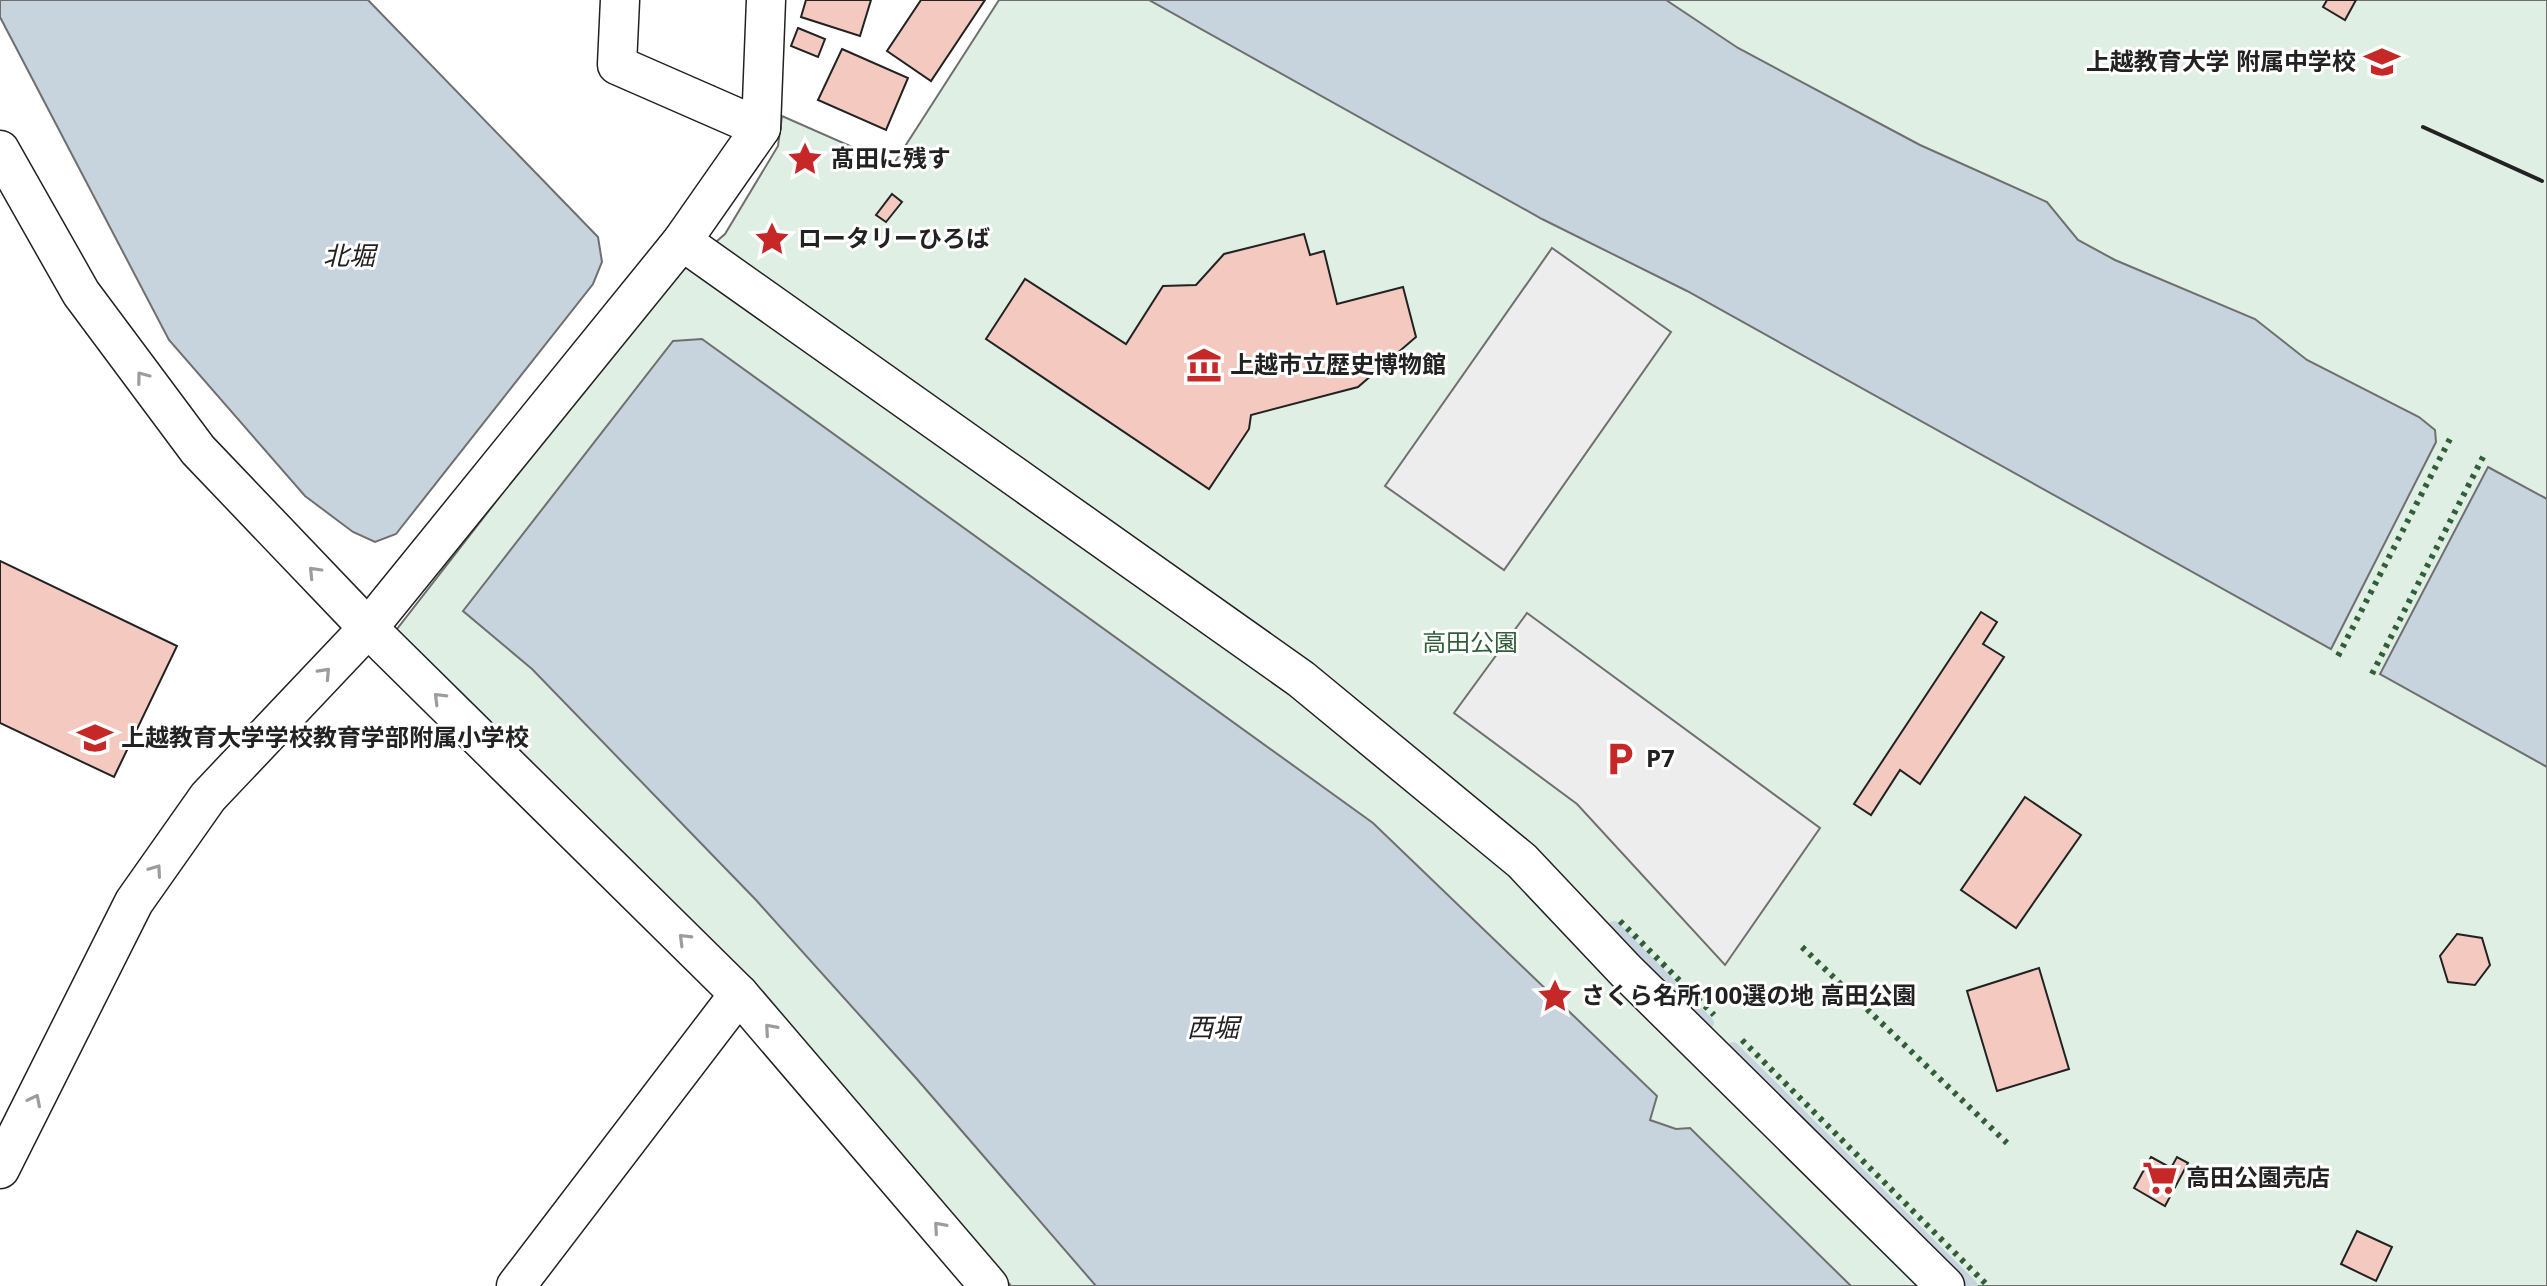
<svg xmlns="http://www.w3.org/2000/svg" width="2547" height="1286" font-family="'Open Sans','Noto Sans JP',sans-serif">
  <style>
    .green { fill: #e0efe3; stroke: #6f6f6f; stroke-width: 2 }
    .parking { fill: #ededed; stroke: #6f6f6f; stroke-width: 2 }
    .water { fill: #c7d3dd; stroke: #6f6f6f; stroke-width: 2 }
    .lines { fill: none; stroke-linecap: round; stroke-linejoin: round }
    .stream { stroke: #c7d3dd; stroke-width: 12 }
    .building { fill: #f3c9c0; stroke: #222; stroke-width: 2 }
    .minor-casing { stroke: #222; stroke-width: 41 }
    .minor { stroke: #fff; stroke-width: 38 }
    .hedge { stroke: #2f5e38; stroke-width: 6; stroke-dasharray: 4 6; stroke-linecap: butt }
    .wall { stroke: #222; stroke-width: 4 }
    .oneway { stroke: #9c9c9c }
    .labels { text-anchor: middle; stroke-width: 6; stroke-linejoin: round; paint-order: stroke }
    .poi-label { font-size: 24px; font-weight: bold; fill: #222; stroke: #fff; text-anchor: start }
    .park-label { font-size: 24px; fill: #2f5e38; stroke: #fff }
    .water-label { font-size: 26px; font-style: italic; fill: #222; stroke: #fff }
  </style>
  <rect width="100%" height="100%" fill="#fff"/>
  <polygon class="green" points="999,0 2547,0 2547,1286 1011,1286 751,982 394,633 660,290 725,234 778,146 782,116 893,165"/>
  <g class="parking">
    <polygon points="1552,248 1671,332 1504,570 1385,486"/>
    <polygon points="1527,613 1820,828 1725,965 1577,804 1454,713"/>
  </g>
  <g class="water">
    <polygon points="0,0 368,0 598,237 602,262 593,284 396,534 375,542 353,532 305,496 169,340 0,17"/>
    <polygon points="1149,0 1666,0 1738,48 1920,145 2047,202 2078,240 2115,260 2255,319 2307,360 2419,417 2435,430 2436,442 2331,649 1687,291 1542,219"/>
    <polygon points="702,339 1373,823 1657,1096 1650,1120 1676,1129 1690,1128 1851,1286 1096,1286 916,1078 756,900 532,669 463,611 673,341"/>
    <polygon points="2488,467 2547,499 2547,767 2380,674"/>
  </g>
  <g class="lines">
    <g class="stream">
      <polyline points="1614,927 1708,1023"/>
      <polyline points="1733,1048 1972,1286"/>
    </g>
  </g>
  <g class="building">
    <polygon points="806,0 871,0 860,36 801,17"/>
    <polygon points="921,0 985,0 931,81 887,51"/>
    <polygon points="2327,0 2356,0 2345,20 2323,7"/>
    <polygon points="798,28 825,39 818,57 791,46"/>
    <polygon points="842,49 908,78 886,130 818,100"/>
    <polygon points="892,194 902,202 886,222 876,215"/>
    <polygon points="1304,234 1310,255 1324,251 1337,304 1403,287 1416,337 1358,387 1251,415 1249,429 1209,489 986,339 1025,279 1126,344 1163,286 1196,285 1224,254"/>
    <polygon points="0,561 177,646 114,777 0,723"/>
    <polygon points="1981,612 1997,622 1983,644 2004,657 1920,784 1900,770 1871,815 1854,804"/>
    <polygon points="2025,797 2081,835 2016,928 1961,890"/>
    <polygon points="2457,934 2482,938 2490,965 2475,985 2448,982 2440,956"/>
    <polygon points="2039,968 2069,1069 1997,1091 1967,991"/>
    <polygon points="2151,1157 2171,1168 2177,1157 2188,1163 2165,1206 2134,1188"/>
    <polygon points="2357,1231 2392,1247 2376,1281 2341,1264"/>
  </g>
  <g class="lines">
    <g class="minor-casing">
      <g id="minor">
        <polyline points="620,0 617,65 761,128"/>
        <polyline points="0,150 81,293 198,450 368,628 739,994 989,1286"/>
        <polyline points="682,241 1301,679 1522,861 1625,970 1945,1286"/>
        <polyline points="0,1169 134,902 208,797 368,628 682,241 761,128 766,0"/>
        <polyline points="516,1286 739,994"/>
      </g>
    </g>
    <use href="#minor" class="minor"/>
    <g class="hedge">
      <polyline points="2338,656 2451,437"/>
      <polyline points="2372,674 2484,455"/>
      <polyline points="1620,921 1714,1015"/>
      <polyline points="1802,947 2007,1143"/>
      <polyline points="1742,1040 1988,1286"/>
    </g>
    <polyline class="wall" points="2423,127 2542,181"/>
  </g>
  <defs><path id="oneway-chevron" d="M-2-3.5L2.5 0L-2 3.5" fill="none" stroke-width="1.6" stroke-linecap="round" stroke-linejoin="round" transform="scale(2)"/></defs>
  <g class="oneway">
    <use href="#oneway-chevron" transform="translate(142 377) rotate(-127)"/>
    <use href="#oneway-chevron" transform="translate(314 572) rotate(-134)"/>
    <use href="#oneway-chevron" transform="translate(325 673) rotate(-47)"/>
    <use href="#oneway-chevron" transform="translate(439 698) rotate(-135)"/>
    <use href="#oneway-chevron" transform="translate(156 870) rotate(-55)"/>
    <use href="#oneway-chevron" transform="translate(684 939) rotate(-135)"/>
    <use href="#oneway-chevron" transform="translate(770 1029) rotate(-131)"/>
    <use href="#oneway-chevron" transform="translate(35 1100) rotate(-63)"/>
    <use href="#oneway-chevron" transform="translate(939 1227) rotate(-131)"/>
  </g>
  <defs>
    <g id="school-bare" transform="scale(2.76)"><path d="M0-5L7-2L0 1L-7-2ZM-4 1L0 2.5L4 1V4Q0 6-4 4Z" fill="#c62828" stroke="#fff" stroke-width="2.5" paint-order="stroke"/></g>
    <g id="sight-bare" transform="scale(2.76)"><path d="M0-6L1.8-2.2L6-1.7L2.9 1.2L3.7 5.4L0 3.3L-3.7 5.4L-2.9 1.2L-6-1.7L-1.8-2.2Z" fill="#c62828" stroke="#fff" stroke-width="2.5" paint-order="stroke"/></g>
    <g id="museum-bare" transform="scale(2.76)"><path d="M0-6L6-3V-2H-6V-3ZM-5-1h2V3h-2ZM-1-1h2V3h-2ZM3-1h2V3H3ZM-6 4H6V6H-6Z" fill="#c62828" stroke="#fff" stroke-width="2.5" paint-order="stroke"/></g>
    <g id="parking-bare" transform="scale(2.76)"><path d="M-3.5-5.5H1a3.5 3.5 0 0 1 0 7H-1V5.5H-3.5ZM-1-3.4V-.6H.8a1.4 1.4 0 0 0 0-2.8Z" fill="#c62828" stroke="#fff" stroke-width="2.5" paint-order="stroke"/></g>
    <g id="supermarket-bare" transform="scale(2.76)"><path d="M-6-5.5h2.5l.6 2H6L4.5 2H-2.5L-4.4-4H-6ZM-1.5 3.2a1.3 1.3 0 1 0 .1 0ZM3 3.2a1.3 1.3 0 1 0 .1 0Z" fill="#c62828" stroke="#fff" stroke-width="2.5" paint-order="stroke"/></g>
  </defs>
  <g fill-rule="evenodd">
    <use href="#school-bare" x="2382" y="62"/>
    <use href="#sight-bare" x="805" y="159"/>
    <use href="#sight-bare" x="772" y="239"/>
    <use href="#museum-bare" x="1204" y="365"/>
    <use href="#school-bare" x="95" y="738"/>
    <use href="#parking-bare" x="1620" y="759"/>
    <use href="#sight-bare" x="1555" y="996"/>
    <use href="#supermarket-bare" x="2160" y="1178"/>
  </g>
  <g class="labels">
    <g class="poi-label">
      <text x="2356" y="70" text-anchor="end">上越教育大学 附属中学校</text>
      <text x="831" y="167">髙田に残す</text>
      <text x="798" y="247">ロータリーひろば</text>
      <text x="1230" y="373">上越市立歴史博物館</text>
      <text x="121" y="746">上越教育大学学校教育学部附属小学校</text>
      <text x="1646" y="767">P7</text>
      <text x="1581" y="1004">さくら名所100選の地 高田公園</text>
      <text x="2186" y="1186">高田公園売店</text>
    </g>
    <g class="park-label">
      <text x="1470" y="651">高田公園</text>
    </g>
    <g class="water-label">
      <text x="349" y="265">北堀</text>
      <text x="1213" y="1037">西堀</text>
    </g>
  </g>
</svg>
